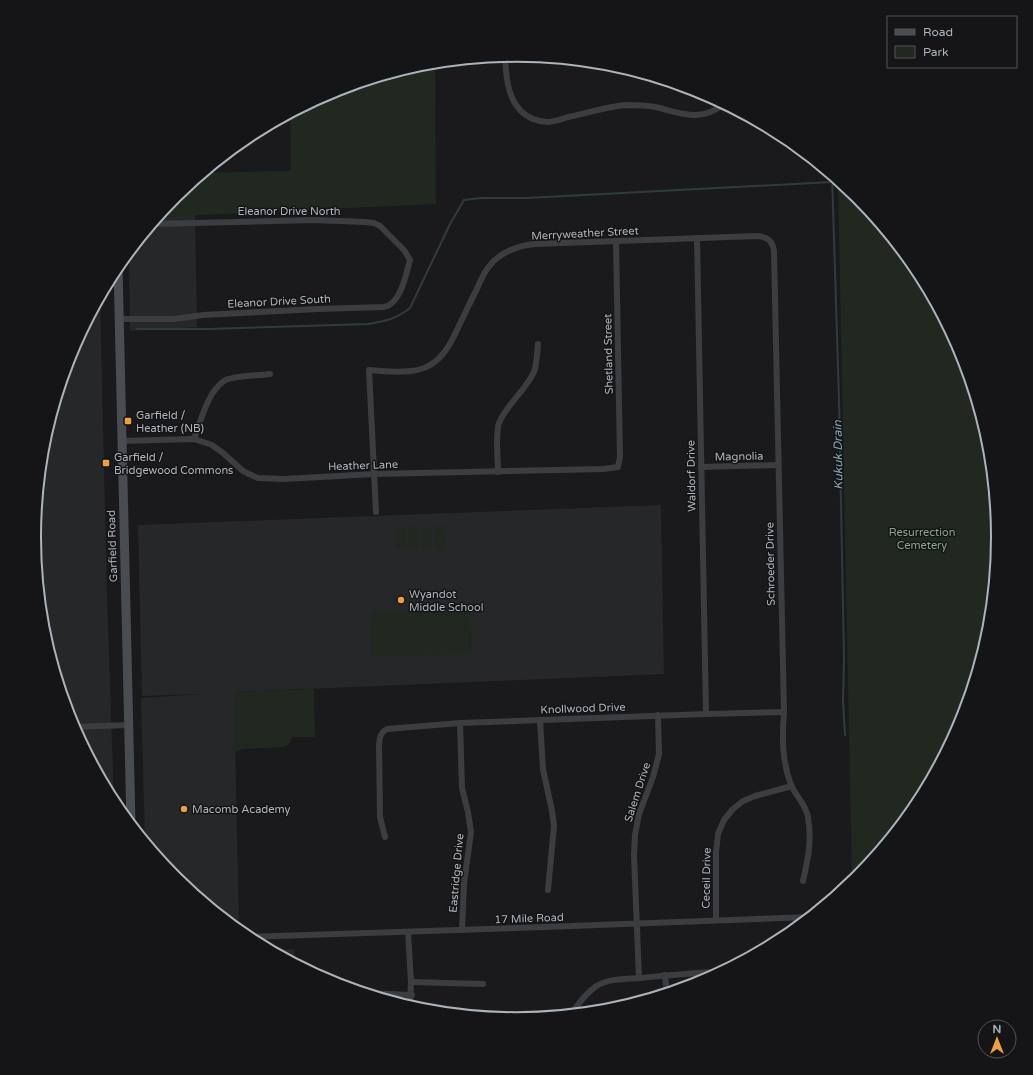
<svg xmlns="http://www.w3.org/2000/svg" width="1033" height="1075" font-family="'Varela Round',sans-serif">
  <style>
    .built { fill: #262729 }
    .green { fill: #202820 }
    .lines { fill: none; stroke-linecap: round; stroke-linejoin: round }
    .stream { stroke: #303b40; stroke-width: 2 }
    .minor { stroke: #3b3d41; stroke-width: 6 }
    .secondary { stroke: #494c51; stroke-width: 9 }
    .poi-dot { fill: #eda041; stroke: #151517; stroke-width: 1.5 }
    .labels { text-anchor: middle; stroke-width: 3; stroke-linejoin: round; paint-order: stroke }
    .street-label { font-size: 11px; fill: #adb3bb; stroke: #151517 }
    .poi-label { font-size: 11px; fill: #adb3bb; stroke: #151517; text-anchor: start }
    .park-label { font-size: 11px; fill: #87a685; stroke: #151517 }
    .water-label { font-size: 12px; font-style: italic; fill: #86a4b5; stroke: #151517 }
    .rim { fill: none; stroke: #adb3bb; stroke-width: 2 }
  </style>
  <rect width="100%" height="100%" fill="#1a1a1c"/>
  <g class="built">
    <polygon points="195,215 197,327 130,331 129,253 158,217"/>
    <polygon points="100,298 107,596 114,802 71,722 43,631 34,537 43,443 71,353"/>
    <polygon points="661,505 664,674 234,692 239,928 235,928 175,879 145,841 141,698 201,694 142,696 138,525"/>
    <polygon points="294,949 295,964 269,950"/>
  </g>
  <g class="green">
    <polygon points="435,63 436,204 158,217 175,196 204,173 291,171 290,114 332,92 423,64"/>
    <polygon points="838,180 858,196 918,270 962,353 990,444 999,538 990,632 962,722 918,806 858,879 852,883"/>
    <polygon points="444,526 445,547 435,548 434,527"/>
    <polygon points="408,527 418,527 419,548 409,549"/>
    <polygon points="421,527 431,527 432,548 422,549"/>
    <polygon points="396,528 405,528 406,549 396,549"/>
    <polygon points="470,610 471,654 371,656 370,611"/>
    <polygon points="314,689 315,737 292,737 290,743 284,747 242,749 234,753 234,692"/>
  </g>
  <g class="lines">
    <g class="stream">
      <polyline points="832,175 839,399 844,659 843,701 845,735"/>
      <path d="M137 329H208L368 324C386 321 396 319 410 308L450 224 464 200 481 198H527L832 182"/>
    </g>
    <g class="minor">
      <path d="M505 56C506 80 508 108 533 119 538 121 542 122 548 122 554 122 562 119 568 117 587 113 606 107 625 105 635 105 645 105 655 107 682 113 700 123 724 104"/>
      <polyline points="697,238 706,714"/>
      <polyline points="107,284 118,284"/>
      <path d="M119 319H174L203 315 318 309 384 307C401 304 406 274 410 260L404 250 380 226 374 223 365 222 314 220 153 224"/>
      <path d="M194 439C200 423 208 391 224 381 234 375 258 376 270 374"/>
      <polyline points="121,441 194,439 212,445 223,453 243,471 251,475 258,478 284,479 375,474 604,469 618,467 620,457 616,241"/>
      <polyline points="701,467 778,465"/>
      <path d="M498 472C498 458 495 435 499 423 507 404 525 391 534 372 537 363 537 353 538 344"/>
      <path d="M376 512 369 370C387 371 407 374 424 368 440 362 449 347 456 332 463 318 469 304 476 291 480 282 484 271 491 264 501 252 520 245 535 244L757 236C768 237 773 241 774 252L784 712C782 737 782 761 791 785 796 796 806 805 808 817 812 841 808 859 803 881"/>
      <polyline points="540,720 543,769 552,811 554,826 548,890"/>
      <polyline points="460,723 462,788 468,812 471,832 464,884 462,930"/>
      <polyline points="73,727 128,725"/>
      <path d="M385 837 380 817 379 745C380 737 380 733 387 729L460 723 706 714 784 712"/>
      <polyline points="716,920 716,852 718,834 724,820 733,809 743,801 755,796 792,786"/>
      <polyline points="408,932 411,982 410,1007"/>
      <polyline points="246,937 545,927 812,917"/>
      <polyline points="665,975 667,994"/>
      <polyline points="639,978 634,855 635,835 639,814 653,777 659,754 658,715"/>
      <polyline points="411,982 483,984"/>
      <polyline points="364,993 412,995"/>
      <path d="M571 1015C578 1004 585 994 595 987 608 978 626 979 640 978 668 975 696 973 723 971"/>
    </g>
    <polyline class="secondary" points="118,267 131,824"/>
  </g>
  <g class="poi-dot">
    <rect x="124" y="417" width="8" height="8" rx="2"/>
    <rect x="102" y="459" width="8" height="8" rx="2"/>
    <circle cx="401" cy="600" r="4"/>
    <circle cx="184" cy="809" r="4"/>
  </g>
  <g class="labels">
    <g class="street-label">
      <text x="289" y="215">Eleanor Drive North</text>
      <text transform="translate(585 233) rotate(-3)" y="4">Merryweather Street</text>
      <text transform="translate(279 301) rotate(-3)" y="4">Eleanor Drive South</text>
      <text transform="translate(608 354) rotate(-91)" y="4">Shetland Street</text>
      <text transform="translate(739 456) rotate(-1)" y="4">Magnolia</text>
      <text transform="translate(363 465) rotate(-2)" y="4">Heather Lane</text>
      <text transform="translate(691 476) rotate(-91)" y="4">Waldorf Drive</text>
      <text transform="translate(112 546) rotate(-92)" y="4">Garfield Road</text>
      <text transform="translate(770 564) rotate(-91)" y="4">Schroeder Drive</text>
      <text transform="translate(583 708) rotate(-2)" y="4">Knollwood Drive</text>
      <text transform="translate(637 792) rotate(-72)" y="4">Salem Drive</text>
      <text transform="translate(456 873) rotate(-85)" y="4">Eastridge Drive</text>
      <text transform="translate(706 878) rotate(-89)" y="4">Ceceil Drive</text>
      <text transform="translate(529 918) rotate(-2)" y="4">17 Mile Road</text>
    </g>
    <g class="poi-label">
      <text x="136" y="419">Garfield /<tspan x="136" dy="13">Heather (NB)</tspan></text>
      <text x="114" y="461">Garfield /<tspan x="114" dy="13">Bridgewood Commons</tspan></text>
      <text x="409" y="598">Wyandot<tspan x="409" dy="13">Middle School</tspan></text>
      <text x="192" y="813">Macomb Academy</text>
    </g>
    <g class="park-label">
      <text x="922" y="536">Resurrection<tspan x="922" dy="13">Cemetery</tspan></text>
    </g>
    <g class="water-label">
      <text transform="translate(838 455) rotate(-91)" y="4">Kukuk Drain</text>
    </g>
  </g>
  <path d="M0 0H1033V1075H0ZM41 537a475 475 0 1 1 950 0a475 475 0 1 1-950 0Z" fill="#151517" fill-rule="evenodd"/>
  <path class="rim" d="M41 537a475 475 0 1 1 950 0a475 475 0 1 1-950 0Z"/>
  <rect x="887" y="16" width="130" height="52" fill="#151517" stroke="#525459"/>
  <rect x="895" y="29" width="20" height="6" fill="#494c51" stroke="#525459"/>
  <text x="923" y="36" font-size="12" fill="#adb3bb">Road</text>
  <rect x="895" y="46" width="20" height="12" fill="#202820" stroke="#525459"/>
  <text x="923" y="56" font-size="12" fill="#adb3bb">Park</text>
  <g transform="translate(997 1039)"><circle r="19" fill="#151517" stroke="#525459"/>
  <path d="M0-3L7 15L0 10L-7 15Z" fill="#eda041"/>
  <text y="-6" font-size="11" font-weight="bold" text-anchor="middle" fill="#adb3bb">N</text>
  </g>
</svg>
